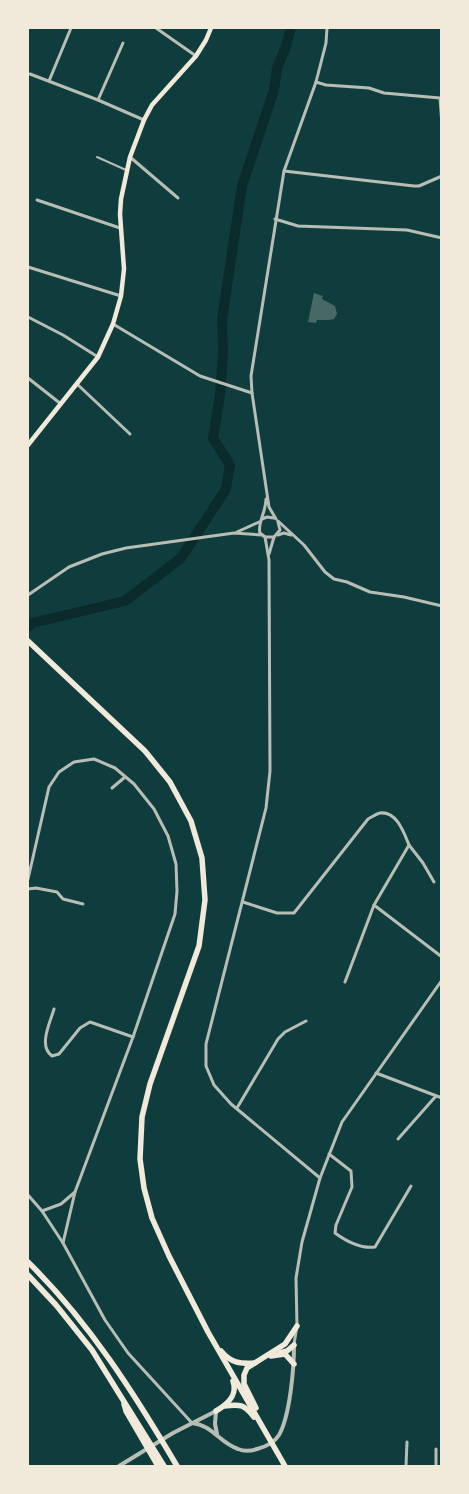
<svg xmlns="http://www.w3.org/2000/svg" width="469" height="1494" font-family="Lato,sans-serif">
  <style>
    .lines { fill: none; stroke-linecap: round; stroke-linejoin: round }
    .river { stroke: #0a2a2b; stroke-width: 10 }
    .building { fill: #486865 }
    .service { stroke: #b8beb3; stroke-width: 2 }
    .minor { stroke: #b8beb3; stroke-width: 3 }
    .tertiary { stroke: #b8beb3; stroke-width: 4 }
    .secondary { stroke: #f1e9da; stroke-width: 4.5 }
    .trunk { stroke: #f1e9da; stroke-width: 5.5 }
    .motorway { stroke: #f1e9da; stroke-width: 5.5 }
  </style>
  <rect width="100%" height="100%" fill="#0f3d3e"/>
  <g class="lines">
    <polyline class="river" points="28,627 32,623 125,601 181,558 226,489 230,465 213,438 220,395 223,352 222,319 242,186 274,90 277,68 285,49 291,28"/>
  </g>
  <polygon class="building" points="314,293 323,296 322,299 335,306 337,314 334,319 329,320 317,320 316,323 308,322"/>
  <g class="lines">
    <polyline class="service" points="97,157 126,170"/>
    <g class="minor">
      <polyline points="156,28 196,56"/>
      <polyline points="30,74 98,100 144,120"/>
      <polyline points="49,81 71,28"/>
      <polyline points="316,82 326,85 369,88 384,93 440,98 442,125"/>
      <polyline points="98,100 123,43"/>
      <polyline points="130,157 178,198"/>
      <polyline points="284,171 414,186 419,186 442,176"/>
      <polyline points="37,200 120,228"/>
      <polyline points="275,219 298,226 407,230 442,238"/>
      <polyline points="28,267 121,296"/>
      <polyline points="28,317 63,335 98,357"/>
      <polyline points="113,324 200,376 252,393"/>
      <polyline points="28,378 61,404"/>
      <polyline points="77,384 130,434"/>
      <path d="M266 499C266 512 257 524 260 533L265 537H274L280 530 278 522"/>
      <polyline points="262,519 267,517 274,518"/>
      <polyline points="276,519 269,507 252,393 251,376 284,171 316,82 326,43 327,28"/>
      <polyline points="278,521 304,545 325,572 334,579 347,582 370,592 404,597 442,606"/>
      <polyline points="237,532 259,522"/>
      <polyline points="278,535 284,533 291,535"/>
      <polyline points="265,537 269,560 270,771 266,808 206,1044 206,1066 214,1085 231,1104 320,1178"/>
      <polyline points="269,554 274,537"/>
      <polyline points="28,595 69,567 102,554 126,548 234,533 262,535"/>
      <polyline points="112,788 125,777"/>
      <polyline points="409,845 423,863 434,882"/>
      <polyline points="28,879 49,787 59,772 74,762 94,759 115,768 134,784 154,809 168,836 176,864 177,891 175,914 133,1037 75,1192 63,1243"/>
      <polyline points="28,889 36,888 57,892 63,899 83,904"/>
      <path d="M243 902 277 913H294L368 819C372 817 376 814 380 813 397 811 404 833 409 845L374 905 345 982"/>
      <polyline points="374,905 442,957"/>
      <path d="M54 1009C50 1023 38 1046 52 1056L59 1054 80 1028 90 1022 133 1037"/>
      <polyline points="376,1073 442,1098"/>
      <polyline points="237,1108 278,1039 285,1032 306,1021"/>
      <polyline points="398,1139 436,1096"/>
      <path d="M329 1154 351 1171 352 1187 336 1225 335 1233C346 1241 361 1249 375 1247L411 1186"/>
      <polyline points="28,1195 42,1211 63,1243 105,1320 128,1353 192,1423"/>
      <polyline points="42,1211 61,1204 75,1192"/>
      <polyline points="294,1344 297,1326 296,1278 302,1242 320,1178 342,1122 442,980"/>
      <polyline points="406,1466 407,1442"/>
      <polyline points="436,1466 436,1449"/>
    </g>
    <g class="tertiary">
      <polyline points="216,1411 215,1424 217,1434"/>
      <path d="M192 1423C212 1425 220 1443 238 1449 243 1451 251 1451 257 1449 265 1447 274 1443 279 1435 290 1416 294 1368 294 1345"/>
      <polyline points="119,1466 173,1433 216,1411"/>
    </g>
    <polyline class="secondary" points="28,445 98,357 113,324 121,296 124,269 120,214 121,199 130,157 144,120 152,105 196,56 206,40 211,28"/>
    <g class="trunk">
      <polyline points="28,641 145,751 170,782 191,821 202,858 205,900 199,946 150,1084 142,1117 140,1159 144,1188 152,1218 169,1256 208,1332 285,1466"/>
      <path d="M221 1351C231 1363 240 1364 255 1363"/>
      <polyline points="280,1353 287,1351 294,1345"/>
      <polyline points="271,1356 285,1354 294,1364"/>
      <path d="M224 1406C240 1404 244 1404 254 1417"/>
      <polyline points="256,1408 244,1384 244,1375 247,1368 285,1344 297,1326"/>
      <path d="M216 1411C228 1404 238 1395 233 1381"/>
    </g>
    <g class="motorway">
      <path d="M28 1262C89 1322 134 1393 177 1466"/>
      <polyline points="28,1275 56,1305 92,1350 164,1466"/>
      <polyline points="124,1404 126,1411 158,1466"/>
    </g>
  </g>
  <rect width="469" height="1494" fill="none" stroke="#f1e9da" stroke-width="58"/>
</svg>
